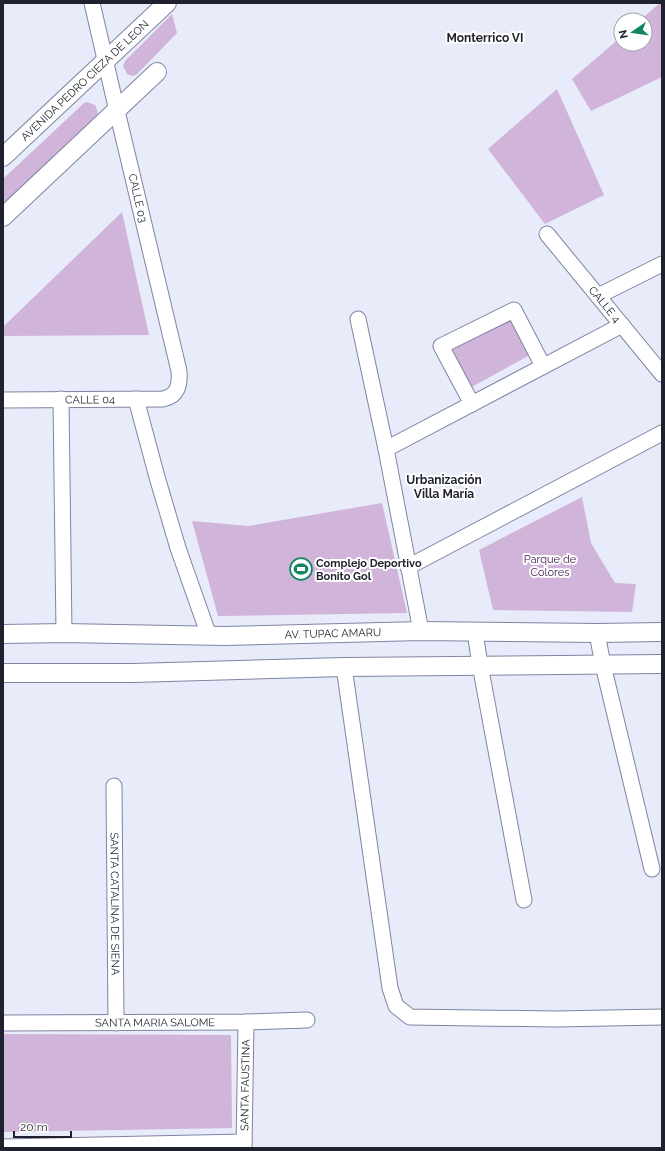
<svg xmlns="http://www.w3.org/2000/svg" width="665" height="1151" font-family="Raleway,sans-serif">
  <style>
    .green { fill: #d0b4da }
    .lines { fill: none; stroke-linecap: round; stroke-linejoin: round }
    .minor-casing { stroke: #7e85a3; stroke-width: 17 }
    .tertiary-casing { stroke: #7e85a3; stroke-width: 20 }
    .minor { stroke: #fff; stroke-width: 15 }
    .tertiary { stroke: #fff; stroke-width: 18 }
    .labels { text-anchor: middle; stroke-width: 4; stroke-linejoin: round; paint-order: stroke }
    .street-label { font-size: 11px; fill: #1f222e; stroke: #fff }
    .park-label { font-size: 11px; fill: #3d1749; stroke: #fff }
    .poi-label { font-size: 11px; font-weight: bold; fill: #1f222e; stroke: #fff; text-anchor: start }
    .neighbourhood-label { font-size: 12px; font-weight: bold; fill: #1f222e; stroke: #fff }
  </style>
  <rect width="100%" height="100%" fill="#e8ebf9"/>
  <g class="green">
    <polygon points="660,3 662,3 662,77 591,111 572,79 621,37 621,44 645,44 645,20 640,20"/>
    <polygon points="172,14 177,33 136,75 132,76 127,74 123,66 125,61"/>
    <polygon points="557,89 604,195 545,224 488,149"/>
    <polygon points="87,102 95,105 98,112 97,115 3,204 3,179 84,103"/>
    <polygon points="122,212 149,335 3,336 3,327"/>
    <polygon points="511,318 530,355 468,389 448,352"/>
    <polygon points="582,497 591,543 615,583 636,584 632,612 493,610 479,550"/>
    <polygon points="382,503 407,613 218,616 192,521 248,526"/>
    <polygon points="3,1034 231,1035 232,1128 3,1132"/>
  </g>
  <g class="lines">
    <g class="minor-casing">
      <g id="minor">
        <path id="s1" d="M547 234 662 374"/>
        <polyline points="598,296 662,264"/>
        <polyline points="358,319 386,449 421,631"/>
        <polyline points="61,399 64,633"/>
        <polyline points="136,399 157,477 178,548 209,636"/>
        <path id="s2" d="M3 400 163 399C178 396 180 385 179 371L117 111 92 3"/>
        <polyline points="472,404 441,346 514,310 543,366"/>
        <polyline points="386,449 622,325"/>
        <polyline points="408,567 662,433"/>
        <polyline points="475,632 480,665 524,900"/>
        <polyline points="597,633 603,665 652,869"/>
        <polyline points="344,667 390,988 396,1006 410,1017 555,1019 662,1017"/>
        <path id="s3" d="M114 786 116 1023"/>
        <path id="s4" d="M3 1023 246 1022 307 1020"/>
        <polyline points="3,1147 244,1142"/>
        <path id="s5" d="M244 1148 246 1022"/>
      </g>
    </g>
    <g class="tertiary-casing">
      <g id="tertiary">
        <path id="s6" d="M3 157 167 3"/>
        <polyline points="3,217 157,72"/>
        <path id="s7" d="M3 634 64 633 225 636 421 631 597 633 662 632"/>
        <polyline points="3,673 133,673 344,667 662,664"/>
      </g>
    </g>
    <use href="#minor" class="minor"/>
    <use href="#tertiary" class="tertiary"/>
  </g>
  <defs>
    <g id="stadium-ring" transform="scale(1.15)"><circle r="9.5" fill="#fff" stroke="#128563" stroke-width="1.5"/><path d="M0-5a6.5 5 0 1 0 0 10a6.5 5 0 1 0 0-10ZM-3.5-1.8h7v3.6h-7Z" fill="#128563"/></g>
  </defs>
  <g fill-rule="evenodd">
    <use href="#stadium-ring" x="301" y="569"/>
  </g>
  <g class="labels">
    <g class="street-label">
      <text dy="4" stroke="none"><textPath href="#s6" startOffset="112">AVENIDA PEDRO CIEZA DE LEON</textPath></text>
      <text transform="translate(138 198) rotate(77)" y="4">CALLE 03</text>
      <text dy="4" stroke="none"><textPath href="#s1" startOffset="91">CALLE 4</textPath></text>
      <text dy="4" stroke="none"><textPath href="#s2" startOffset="87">CALLE 04</textPath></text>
      <text dy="4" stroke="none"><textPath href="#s7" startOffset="330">AV. TUPAC AMARU</textPath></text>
      <text dy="4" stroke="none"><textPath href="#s3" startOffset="118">SANTA CATALINA DE SIENA</textPath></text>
      <text dy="4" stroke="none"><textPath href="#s4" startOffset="152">SANTA MARIA SALOME</textPath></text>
      <text dy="4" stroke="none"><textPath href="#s5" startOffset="63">SANTA FAUSTINA</textPath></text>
    </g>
    <g class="park-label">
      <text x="550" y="563">Parque de<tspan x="550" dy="13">Colores</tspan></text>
    </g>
    <g class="poi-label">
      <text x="316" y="567">Complejo Deportivo<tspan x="316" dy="13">Bonito Gol</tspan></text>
    </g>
    <g class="neighbourhood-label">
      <text x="485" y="42">Monterrico VI</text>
      <text x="444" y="484">Urbanización<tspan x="444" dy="14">Villa María</tspan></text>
    </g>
  </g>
  <rect width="665" height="1151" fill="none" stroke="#1f222e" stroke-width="8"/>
  <g transform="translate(633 32) rotate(257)"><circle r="19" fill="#ffffff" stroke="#a5a7ab"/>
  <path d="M0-3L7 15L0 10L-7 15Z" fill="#128563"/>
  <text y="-6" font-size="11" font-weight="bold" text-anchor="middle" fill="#1f222e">N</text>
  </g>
  <path d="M14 1131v6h57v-6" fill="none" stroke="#1f222e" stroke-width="2"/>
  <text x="20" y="1131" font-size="12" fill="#1f222e" stroke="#ffffff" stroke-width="3" paint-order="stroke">20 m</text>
</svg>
